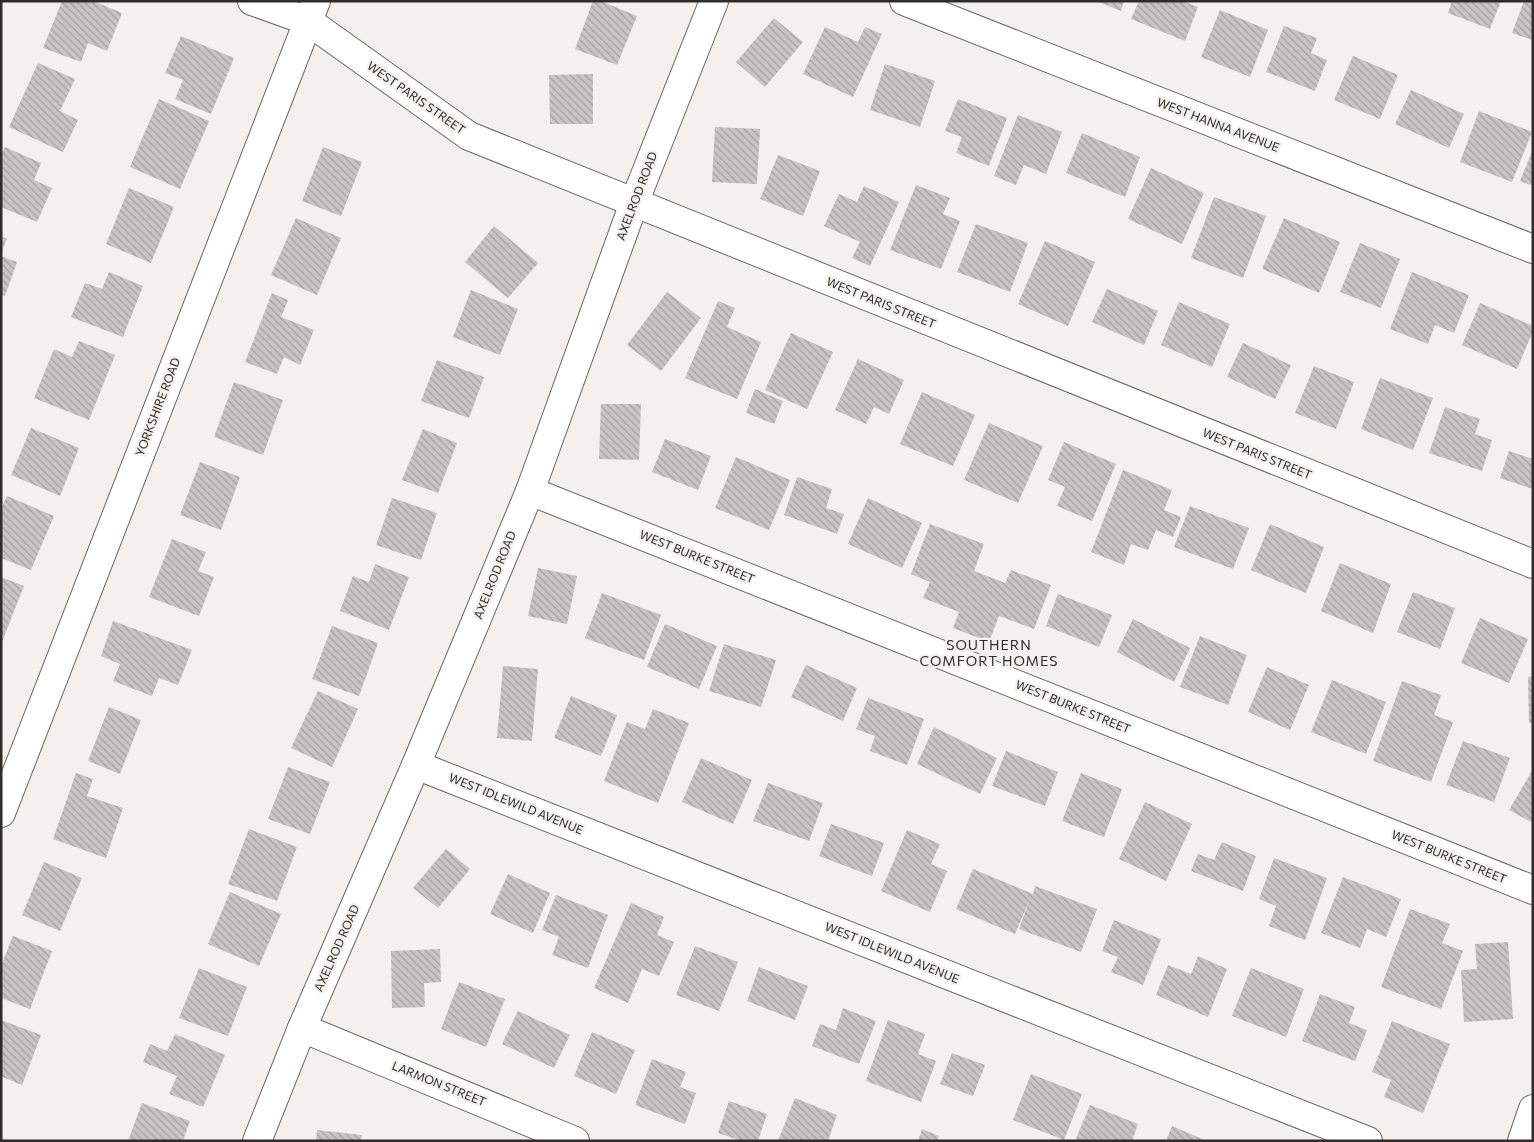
<svg xmlns="http://www.w3.org/2000/svg" width="1534" height="1142" font-family="Commissioner,sans-serif">
  <style>
    .building { fill: url(#building-back-hatch) }
    .lines { fill: none; stroke-linecap: round; stroke-linejoin: round }
    .minor-casing { stroke: #6a6664; stroke-width: 30 }
    .minor { stroke: #fff; stroke-width: 28 }
    .labels { text-anchor: middle; stroke-width: 4.5; stroke-linejoin: round; paint-order: stroke }
    .street-label { font-size: 12px; fill: #2e2d2c; stroke: #f4f0ed }
    .neighbourhood-label { font-size: 14px; letter-spacing: 1px; fill: #2e2d2c; stroke: #f4f0ed }
  </style>
  <defs>
    <pattern id="building-back-hatch" width="6" height="6" patternUnits="userSpaceOnUse" patternTransform="scale(1.25)"><rect width="6" height="6" fill="#c9c5c2"/><path d="M-1 5l2 2M0 0l6 6M5-1l2 2" fill="none" stroke="#a4a09e"/></pattern>
  </defs>
  <rect width="100%" height="100%" fill="#f4f0ed"/>
  <g class="building">
    <polygon points="62,1 93,1 122,13 107,51 88,43 81,62 43,48"/>
    <polygon points="593,1 601,1 637,16 617,65 575,49"/>
    <polygon points="1096,1 1124,1 1121,11"/>
    <polygon points="1139,1 1183,1 1198,7 1185,41 1131,19"/>
    <polygon points="1452,1 1501,1 1490,29 1448,13"/>
    <polygon points="1524,1 1533,1 1533,40 1512,33"/>
    <polygon points="1220,10 1268,30 1250,77 1201,57"/>
    <polygon points="774,18 803,42 765,87 736,62"/>
    <polygon points="1284,26 1317,38 1311,53 1327,60 1315,91 1266,72"/>
    <polygon points="825,27 858,42 865,27 882,34 853,97 803,74"/>
    <polygon points="181,36 234,58 211,114 175,99 183,80 165,73"/>
    <polygon points="1353,56 1398,75 1380,119 1334,100"/>
    <polygon points="38,63 75,79 60,111 78,120 63,152 9,127"/>
    <polygon points="885,64 935,81 920,127 870,110"/>
    <polygon points="593,74 593,124 550,124 549,75"/>
    <polygon points="1411,90 1464,114 1449,148 1395,124"/>
    <polygon points="159,99 209,121 180,189 130,167"/>
    <polygon points="958,99 1007,118 989,166 956,153 962,137 945,131"/>
    <polygon points="1479,111 1532,132 1512,182 1460,162"/>
    <polygon points="1018,115 1062,132 1046,174 1024,165 1016,185 994,176"/>
    <polygon points="715,127 760,129 757,184 712,182"/>
    <polygon points="1082,133 1140,157 1125,197 1066,173"/>
    <polygon points="5,147 41,163 34,180 52,188 37,222 1,207 1,155"/>
    <polygon points="323,147 362,162 341,216 302,201"/>
    <polygon points="1533,149 1533,186 1520,181"/>
    <polygon points="778,155 820,171 803,216 760,199"/>
    <polygon points="1151,168 1204,193 1182,244 1128,219"/>
    <polygon points="916,185 950,198 943,214 960,221 941,269 890,250"/>
    <polygon points="864,186 899,202 870,266 852,258 860,242 824,226 839,194 857,202"/>
    <polygon points="129,188 174,207 151,263 106,244"/>
    <polygon points="1214,197 1266,216 1243,278 1191,258"/>
    <polygon points="296,218 341,238 317,295 271,275"/>
    <polygon points="1284,218 1340,242 1319,293 1262,269"/>
    <polygon points="976,224 1028,243 1010,292 957,272"/>
    <polygon points="494,226 538,263 508,298 465,262"/>
    <polygon points="1,236 7,239 1,253"/>
    <polygon points="1045,241 1095,262 1068,326 1018,304"/>
    <polygon points="1360,243 1400,259 1381,308 1340,292"/>
    <polygon points="1,256 17,262 5,296 1,295"/>
    <polygon points="109,272 143,286 123,337 71,317 85,283 102,289"/>
    <polygon points="1412,272 1469,295 1454,333 1435,325 1428,344 1390,329"/>
    <polygon points="1107,289 1158,311 1144,345 1092,322"/>
    <polygon points="471,290 518,309 500,355 453,337"/>
    <polygon points="667,292 701,318 661,371 627,345"/>
    <polygon points="272,293 288,300 281,317 314,330 300,365 284,357 277,374 245,362"/>
    <polygon points="718,301 735,308 727,327 761,342 737,399 685,378"/>
    <polygon points="1179,302 1230,324 1212,367 1161,345"/>
    <polygon points="1480,303 1533,326 1533,331 1517,369 1462,345"/>
    <polygon points="791,333 833,352 807,409 765,390"/>
    <polygon points="79,341 115,355 89,420 34,398 54,349 72,357"/>
    <polygon points="1243,343 1291,365 1275,399 1227,377"/>
    <polygon points="858,359 904,380 889,414 874,407 866,424 835,410"/>
    <polygon points="437,360 484,377 469,418 421,401"/>
    <polygon points="1314,366 1354,382 1336,429 1295,413"/>
    <polygon points="1380,378 1433,398 1413,450 1361,429"/>
    <polygon points="234,382 283,400 263,455 214,437"/>
    <polygon points="755,389 783,401 774,424 746,413"/>
    <polygon points="922,392 975,415 953,466 900,444"/>
    <polygon points="601,404 641,404 639,460 599,459"/>
    <polygon points="1445,407 1480,419 1475,434 1492,440 1482,471 1429,453"/>
    <polygon points="989,423 1043,446 1018,503 964,480"/>
    <polygon points="31,428 79,448 60,496 11,475"/>
    <polygon points="423,429 457,443 438,493 402,480"/>
    <polygon points="665,439 711,456 698,490 652,472"/>
    <polygon points="1064,442 1116,464 1092,521 1057,506 1065,487 1048,480"/>
    <polygon points="1509,451 1533,459 1533,489 1500,478"/>
    <polygon points="736,457 790,480 769,530 715,508"/>
    <polygon points="200,462 240,477 221,530 180,515"/>
    <polygon points="1123,470 1172,490 1164,510 1181,517 1173,537 1156,530 1148,550 1131,544 1124,565 1091,552"/>
    <polygon points="797,477 832,489 826,508 844,514 837,534 784,515"/>
    <polygon points="7,496 54,516 31,570 1,558 1,509"/>
    <polygon points="392,498 437,513 421,560 376,545"/>
    <polygon points="868,498 922,523 902,568 848,544"/>
    <polygon points="1190,506 1249,528 1233,569 1174,547"/>
    <polygon points="930,524 984,544 974,571 1005,583 1011,570 1051,585 1034,629 999,616 989,642 953,628 959,612 923,598 930,582 911,574"/>
    <polygon points="1270,524 1324,547 1306,593 1251,570"/>
    <polygon points="172,539 206,552 198,571 214,577 199,616 149,597"/>
    <polygon points="1340,563 1391,584 1373,633 1321,611"/>
    <polygon points="375,564 409,577 389,630 340,611 353,576 369,582"/>
    <polygon points="538,568 577,576 567,624 528,616"/>
    <polygon points="1,577 24,586 1,644"/>
    <polygon points="1413,592 1455,608 1440,649 1397,632"/>
    <polygon points="602,593 661,615 644,660 585,638"/>
    <polygon points="1058,594 1112,615 1099,647 1046,626"/>
    <polygon points="1480,618 1528,639 1509,683 1461,663"/>
    <polygon points="1133,619 1190,648 1174,682 1117,652"/>
    <polygon points="113,621 192,650 178,685 159,678 152,696 113,681 120,664 101,656"/>
    <polygon points="665,624 717,646 699,689 647,667"/>
    <polygon points="332,626 378,643 359,696 312,679"/>
    <polygon points="1200,636 1247,655 1228,705 1180,687"/>
    <polygon points="724,644 776,660 761,707 709,691"/>
    <polygon points="806,665 857,688 843,721 791,697"/>
    <polygon points="503,666 538,669 532,741 497,738"/>
    <polygon points="1267,667 1309,685 1290,730 1248,712"/>
    <polygon points="1533,676 1533,723 1529,723 1528,677"/>
    <polygon points="1332,680 1386,702 1366,754 1311,732"/>
    <polygon points="1402,681 1441,695 1434,715 1453,722 1431,782 1373,761"/>
    <polygon points="318,691 358,709 332,767 291,748"/>
    <polygon points="571,696 617,715 601,756 554,738"/>
    <polygon points="868,698 924,719 907,765 870,751 875,736 856,729"/>
    <polygon points="109,707 141,720 120,774 88,761"/>
    <polygon points="653,709 689,723 658,803 604,781 627,722 645,729"/>
    <polygon points="934,727 997,758 980,794 917,764"/>
    <polygon points="1463,741 1510,758 1494,802 1446,785"/>
    <polygon points="1006,751 1058,772 1045,806 992,786"/>
    <polygon points="701,758 752,780 733,824 682,802"/>
    <polygon points="288,767 330,782 310,834 268,819"/>
    <polygon points="1533,769 1533,823 1509,810"/>
    <polygon points="76,773 93,779 87,796 123,808 106,858 53,839"/>
    <polygon points="1081,773 1122,789 1104,837 1062,821"/>
    <polygon points="768,783 823,803 809,841 753,821"/>
    <polygon points="1145,802 1192,824 1166,881 1119,859"/>
    <polygon points="831,824 884,843 872,876 819,856"/>
    <polygon points="249,829 297,847 277,901 228,884"/>
    <polygon points="907,830 940,844 931,864 947,871 930,912 881,891"/>
    <polygon points="1222,842 1256,856 1243,891 1191,871 1198,854 1214,860"/>
    <polygon points="446,849 470,869 438,908 413,888"/>
    <polygon points="1274,858 1327,878 1305,940 1269,926 1276,906 1259,899"/>
    <polygon points="44,862 82,878 60,931 22,915"/>
    <polygon points="973,869 1033,894 1035,886 1097,909 1081,952 1019,929 1030,899 1015,934 956,909"/>
    <polygon points="508,874 550,893 533,933 490,914"/>
    <polygon points="1343,877 1401,899 1386,937 1367,929 1360,948 1321,933"/>
    <polygon points="230,892 281,914 259,966 208,944"/>
    <polygon points="556,895 608,915 588,968 552,955 559,937 542,930"/>
    <polygon points="631,903 664,917 657,935 674,942 659,976 642,969 628,1003 594,988"/>
    <polygon points="1410,909 1450,924 1442,943 1463,951 1441,1009 1381,987"/>
    <polygon points="1114,920 1161,939 1143,985 1111,972 1118,957 1102,951"/>
    <polygon points="13,936 52,951 30,1009 1,998 1,966"/>
    <polygon points="1508,942 1513,1019 1464,1022 1461,970 1477,969 1475,944"/>
    <polygon points="695,946 738,962 719,1011 676,995"/>
    <polygon points="440,949 441,982 424,983 425,1007 392,1008 391,951"/>
    <polygon points="1198,956 1227,969 1208,1017 1156,995 1168,965 1191,974"/>
    <polygon points="759,967 808,986 795,1020 747,1001"/>
    <polygon points="199,968 247,987 228,1036 179,1018"/>
    <polygon points="1251,968 1304,989 1286,1037 1232,1016"/>
    <polygon points="459,982 505,999 486,1047 441,1029"/>
    <polygon points="1320,994 1355,1007 1349,1023 1367,1030 1355,1061 1302,1041"/>
    <polygon points="843,1008 876,1021 859,1064 812,1046 820,1024 836,1030"/>
    <polygon points="518,1011 570,1035 554,1068 502,1044"/>
    <polygon points="1,1020 41,1035 22,1085 3,1077 1,1081"/>
    <polygon points="888,1020 925,1034 918,1054 936,1061 921,1102 866,1081"/>
    <polygon points="1392,1021 1450,1044 1423,1113 1384,1097 1391,1080 1372,1072"/>
    <polygon points="592,1032 635,1050 616,1094 574,1076"/>
    <polygon points="175,1034 225,1055 203,1107 169,1094 177,1076 143,1062 150,1044 167,1051"/>
    <polygon points="952,1053 985,1065 973,1096 940,1084"/>
    <polygon points="652,1059 686,1072 680,1087 696,1093 685,1124 635,1105"/>
    <polygon points="1031,1074 1082,1094 1064,1140 1013,1120"/>
    <polygon points="795,1098 837,1115 828,1141 778,1141"/>
    <polygon points="729,1101 767,1114 758,1141 742,1141 718,1133"/>
    <polygon points="142,1103 190,1121 183,1141 128,1141"/>
    <polygon points="1090,1105 1138,1124 1132,1141 1075,1141"/>
    <polygon points="1172,1126 1207,1141 1166,1141"/>
    <polygon points="922,1129 939,1136 937,1141 918,1141"/>
    <polygon points="317,1130 362,1135 361,1141 316,1141"/>
  </g>
  <g class="lines">
    <g class="minor-casing">
      <g id="minor">
        <polyline points="252,1 308,21 469,136 1533,564"/>
        <polyline points="904,1 1533,249"/>
        <polyline points="530,491 1533,890"/>
        <polyline points="416,765 1368,1141"/>
        <polyline points="1,813 316,1"/>
        <polyline points="302,1028 575,1141"/>
        <polyline points="257,1141 302,1028 416,765 530,491 634,203 714,1"/>
        <polyline points="1522,1141 1533,1109"/>
      </g>
    </g>
    <use href="#minor" class="minor"/>
  </g>
  <g class="labels">
    <g class="street-label">
      <text transform="translate(416 98) rotate(35)" y="4">WEST PARIS STREET</text>
      <text transform="translate(1218 125) rotate(21)" y="4">WEST HANNA AVENUE</text>
      <text transform="translate(637 196) rotate(-69)" y="4">AXELROD ROAD</text>
      <text transform="translate(881 303) rotate(22)" y="4">WEST PARIS STREET</text>
      <text transform="translate(158 407) rotate(-69)" y="4">YORKSHIRE ROAD</text>
      <text transform="translate(1257 454) rotate(22)" y="4">WEST PARIS STREET</text>
      <text transform="translate(697 557) rotate(22)" y="4">WEST BURKE STREET</text>
      <text transform="translate(495 575) rotate(-68)" y="4">AXELROD ROAD</text>
      <text transform="translate(1073 707) rotate(22)" y="4">WEST BURKE STREET</text>
      <text transform="translate(516 804) rotate(22)" y="4">WEST IDLEWILD AVENUE</text>
      <text transform="translate(1449 857) rotate(22)" y="4">WEST BURKE STREET</text>
      <text transform="translate(337 948) rotate(-66)" y="4">AXELROD ROAD</text>
      <text transform="translate(892 953) rotate(22)" y="4">WEST IDLEWILD AVENUE</text>
      <text transform="translate(439 1084) rotate(22)" y="4">LARMON STREET</text>
    </g>
    <g class="neighbourhood-label">
      <text x="989" y="650">SOUTHERN<tspan x="989" dy="16">COMFORT HOMES</tspan></text>
    </g>
  </g>
  <rect width="1534" height="1142" fill="none" stroke="#2e2d2c" stroke-width="5"/>
</svg>
